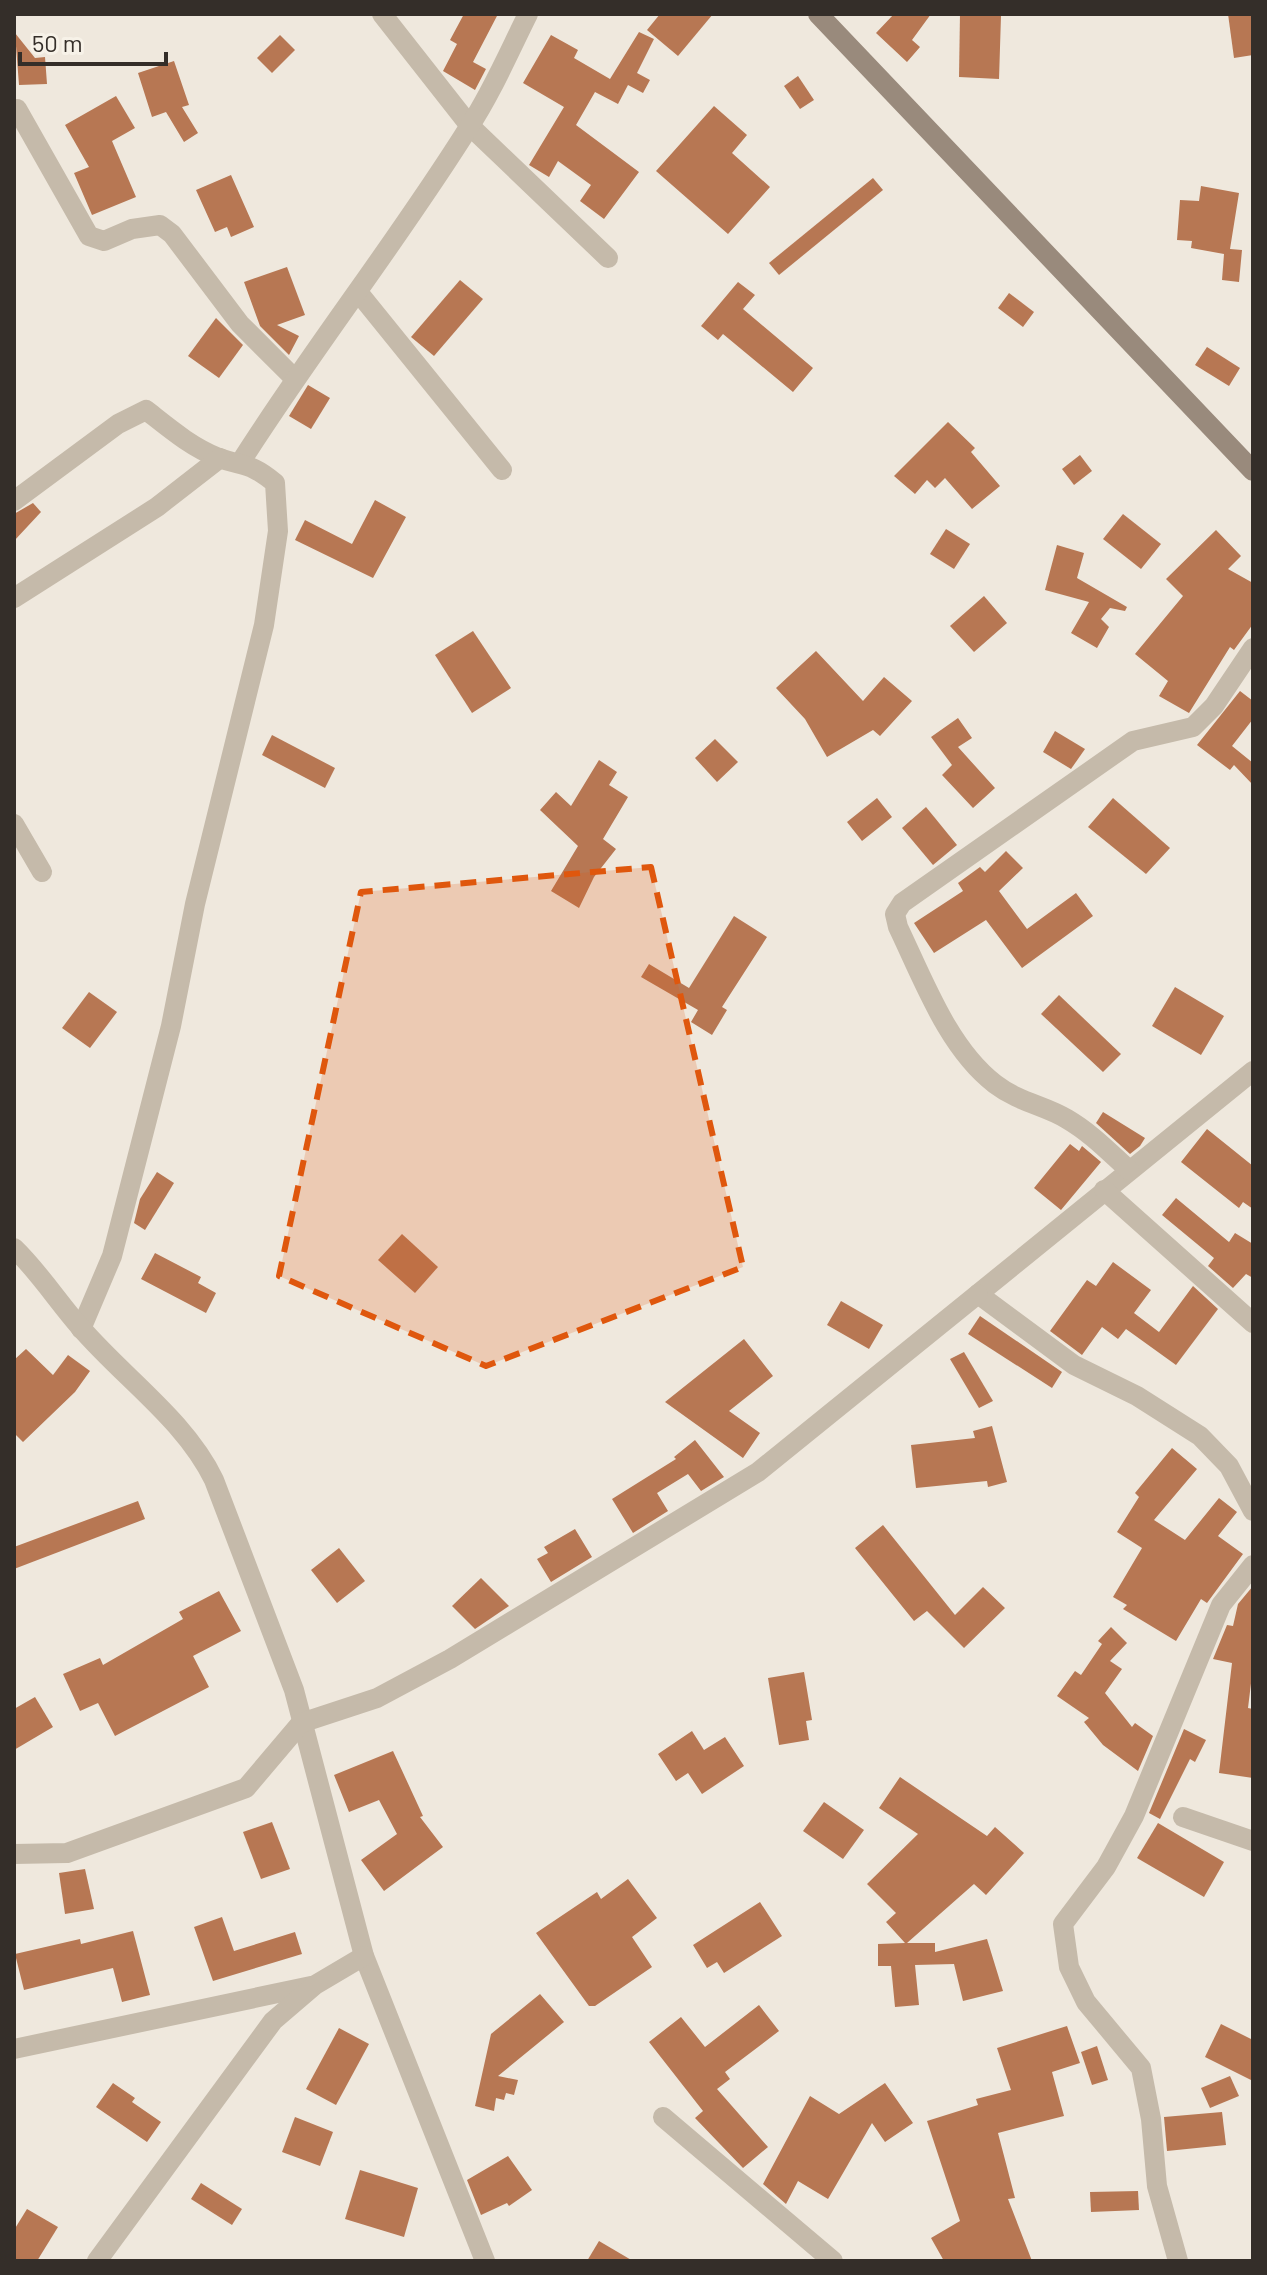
<svg xmlns="http://www.w3.org/2000/svg" width="1267" height="2275" font-family="Barlow,sans-serif">
  <style>
    .building { fill: #b77753 }
    .lines { fill: none; stroke-linecap: round; stroke-linejoin: round }
    .street { stroke: #c5baaa; stroke-width: 20 }
    .secondary { stroke: #998a7c; stroke-width: 20 }
    .marked { fill: #df570d; fill-opacity: 0.2; stroke: #df570d; stroke-width: 6; stroke-dasharray: 16 10; stroke-linejoin: round }
  </style>
  <rect width="100%" height="100%" fill="#efe8dd"/>
  <g class="building">
    <polygon points="464,14 498,14 473,62 486,69 475,90 443,71 457,44 450,40"/>
    <polygon points="660,14 713,14 678,56 647,30"/>
    <polygon points="894,14 931,14 912,40 920,47 907,62 876,33"/>
    <polygon points="960,14 1001,15 999,79 959,77"/>
    <polygon points="1228,14 1253,14 1253,55 1234,58"/>
    <polygon points="639,32 654,39 637,73 650,80 643,93 628,85 618,104 595,92 576,125 639,172 604,219 580,201 591,185 558,161 549,177 529,165 564,107 523,83 551,35 578,50 574,58 610,79"/>
    <polygon points="15,33 35,58 45,57 47,84 19,85"/>
    <polygon points="280,35 295,50 272,73 257,58"/>
    <polygon points="174,61 189,105 182,107 198,133 184,142 166,112 152,117 138,73"/>
    <polygon points="798,76 814,100 800,109 784,86"/>
    <polygon points="116,96 135,128 112,141 136,197 92,215 74,173 89,167 65,125"/>
    <polygon points="714,106 747,135 732,153 770,187 728,234 656,171"/>
    <polygon points="231,175 254,227 231,237 227,227 215,232 196,190"/>
    <polygon points="873,178 883,190 779,275 769,263"/>
    <polygon points="1201,186 1239,193 1230,249 1242,250 1239,282 1222,280 1224,254 1191,248 1192,241 1177,240 1180,200 1199,201"/>
    <polygon points="287,267 305,315 277,325 299,336 289,355 260,326 244,282"/>
    <polygon points="460,280 483,299 434,356 411,337"/>
    <polygon points="738,282 755,295 743,309 813,368 793,392 723,334 718,340 701,326"/>
    <polygon points="1009,293 1034,312 1023,327 998,308"/>
    <polygon points="216,318 243,345 219,378 188,356"/>
    <polygon points="1207,347 1240,368 1229,386 1195,365"/>
    <polygon points="308,385 330,398 311,429 289,416"/>
    <polygon points="948,422 975,448 971,452 1000,486 972,509 945,478 935,488 927,480 915,494 894,476"/>
    <polygon points="1080,455 1092,471 1074,485 1062,469"/>
    <polygon points="375,500 406,517 373,578 295,540 305,520 352,544"/>
    <polygon points="33,503 41,512 14,541 14,514"/>
    <polygon points="1123,514 1161,544 1141,569 1103,539"/>
    <polygon points="946,529 970,544 954,569 930,554"/>
    <polygon points="1216,530 1241,556 1228,569 1253,583 1253,624 1234,650 1230,647 1189,713 1159,696 1168,681 1135,654 1183,596 1166,579"/>
    <polygon points="1057,545 1084,553 1077,578 1127,607 1125,611 1110,608 1101,619 1109,627 1097,648 1071,633 1089,602 1045,590"/>
    <polygon points="984,596 1007,623 974,652 950,626"/>
    <polygon points="473,631 511,688 472,713 435,655"/>
    <polygon points="816,651 863,701 884,677 912,701 880,736 873,730 827,757 805,719 776,688"/>
    <polygon points="1240,691 1253,701 1253,719 1232,746 1253,763 1253,785 1234,765 1230,770 1197,745"/>
    <polygon points="958,718 972,738 958,747 995,788 973,808 942,775 952,765 931,737"/>
    <polygon points="1055,731 1085,749 1071,769 1043,752"/>
    <polygon points="272,735 335,768 325,788 262,755"/>
    <polygon points="715,739 738,762 717,782 695,758"/>
    <polygon points="599,760 617,772 609,785 628,797 603,839 616,849 594,877 579,908 551,891 578,846 540,810 556,792 571,806"/>
    <polygon points="877,798 892,817 862,841 847,822"/>
    <polygon points="1113,798 1170,848 1146,874 1088,827"/>
    <polygon points="926,807 957,845 933,865 902,828"/>
    <polygon points="1006,851 1023,868 999,891 1027,929 1076,893 1093,916 1022,968 986,920 934,953 914,923 963,891 958,883 980,867 985,872"/>
    <polygon points="734,916 767,937 722,1007 727,1010 712,1035 691,1022 698,1010 641,977 649,964 689,988"/>
    <polygon points="1175,987 1224,1016 1201,1055 1152,1026"/>
    <polygon points="89,992 117,1012 90,1048 62,1028"/>
    <polygon points="1059,995 1121,1054 1103,1072 1041,1014"/>
    <polygon points="1103,1112 1145,1138 1140,1146 1130,1154 1096,1123"/>
    <polygon points="1207,1129 1253,1166 1253,1209 1243,1202 1239,1208 1181,1162"/>
    <polygon points="1070,1144 1079,1151 1082,1146 1101,1162 1061,1210 1034,1188"/>
    <polygon points="157,1172 174,1183 145,1230 134,1223 140,1199"/>
    <polygon points="1176,1198 1229,1242 1235,1233 1253,1244 1253,1278 1246,1274 1233,1288 1208,1266 1214,1258 1162,1215"/>
    <polygon points="402,1234 438,1267 415,1293 378,1260"/>
    <polygon points="155,1253 201,1277 198,1283 216,1293 206,1313 141,1279"/>
    <polygon points="1113,1262 1151,1290 1134,1313 1159,1332 1193,1286 1218,1309 1176,1365 1126,1329 1118,1339 1102,1327 1082,1355 1050,1331 1087,1280 1096,1286"/>
    <polygon points="841,1301 883,1325 869,1349 827,1325"/>
    <polygon points="980,1316 1062,1372 1052,1388 968,1334"/>
    <polygon points="744,1339 773,1376 729,1411 760,1433 743,1458 665,1402"/>
    <polygon points="26,1349 53,1375 68,1355 90,1371 75,1392 23,1442 14,1433 14,1360"/>
    <polygon points="964,1352 993,1401 979,1408 950,1359"/>
    <polygon points="992,1426 1007,1482 988,1487 987,1481 916,1488 911,1445 975,1438 973,1431"/>
    <polygon points="695,1440 724,1477 701,1491 688,1474 657,1493 668,1511 633,1533 612,1499 676,1459 674,1457"/>
    <polygon points="1172,1448 1197,1469 1154,1520 1185,1540 1219,1498 1237,1512 1218,1536 1243,1554 1207,1603 1201,1599 1176,1641 1123,1609 1127,1605 1113,1597 1142,1548 1117,1532 1139,1497 1135,1493"/>
    <polygon points="138,1501 145,1519 14,1569 14,1547"/>
    <polygon points="883,1525 955,1615 983,1587 1005,1608 964,1648 927,1611 914,1621 855,1548"/>
    <polygon points="575,1529 592,1557 551,1582 537,1559 548,1553 544,1547"/>
    <polygon points="339,1548 365,1581 337,1603 311,1570"/>
    <polygon points="481,1578 509,1606 475,1629 452,1606"/>
    <polygon points="1253,1586 1253,1667 1248,1708 1253,1709 1253,1778 1219,1773 1232,1663 1213,1659 1227,1625 1233,1626 1238,1604"/>
    <polygon points="219,1591 241,1631 193,1656 209,1687 115,1736 98,1703 80,1711 63,1674 100,1658 103,1665 183,1619 179,1612"/>
    <polygon points="1111,1627 1127,1643 1110,1661 1122,1669 1105,1693 1132,1727 1135,1723 1153,1736 1138,1771 1103,1745 1084,1722 1089,1718 1057,1696 1075,1671 1081,1675 1102,1644 1098,1641"/>
    <polygon points="804,1672 812,1720 806,1721 809,1740 779,1745 768,1678"/>
    <polygon points="35,1697 53,1727 14,1750 14,1709"/>
    <polygon points="1184,1729 1206,1740 1195,1762 1190,1759 1160,1819 1149,1813"/>
    <polygon points="692,1731 704,1750 725,1737 744,1766 702,1794 688,1773 676,1781 658,1754"/>
    <polygon points="393,1751 423,1816 420,1817 443,1847 384,1891 361,1860 397,1834 379,1800 349,1812 334,1775"/>
    <polygon points="900,1777 987,1836 995,1827 1024,1853 986,1895 974,1884 907,1943 935,1943 935,1952 987,1939 1003,1991 963,2001 954,1964 915,1965 919,2005 895,2007 891,1966 878,1966 878,1944 905,1943 886,1922 896,1913 867,1884 918,1834 879,1808"/>
    <polygon points="824,1802 864,1830 843,1859 803,1831"/>
    <polygon points="272,1822 290,1869 261,1879 243,1832"/>
    <polygon points="1158,1823 1224,1862 1204,1897 1137,1858"/>
    <polygon points="85,1869 94,1909 65,1914 59,1873"/>
    <polygon points="628,1879 657,1918 632,1937 652,1967 595,2006 589,2006 536,1933 597,1892 601,1899"/>
    <polygon points="760,1902 782,1936 724,1973 717,1962 707,1968 693,1945"/>
    <polygon points="222,1917 234,1951 295,1932 302,1954 213,1981 194,1927"/>
    <polygon points="133,1931 150,1995 122,2002 113,1968 24,1990 15,1954 80,1939 81,1944"/>
    <polygon points="540,1994 564,2022 498,2076 518,2080 514,2095 506,2093 504,2100 496,2098 494,2111 475,2106 491,2034"/>
    <polygon points="759,2005 779,2031 725,2072 730,2079 717,2089 768,2147 743,2168 695,2118 703,2111 649,2042 681,2017 705,2047"/>
    <polygon points="1221,2024 1253,2040 1253,2081 1205,2057"/>
    <polygon points="1067,2026 1080,2063 1052,2072 1064,2116 998,2133 1015,2198 1008,2199 1032,2261 944,2261 931,2238 960,2221 927,2121 978,2105 976,2099 1011,2090 997,2048"/>
    <polygon points="339,2028 369,2044 336,2105 306,2089"/>
    <polygon points="1097,2046 1108,2080 1092,2085 1081,2052"/>
    <polygon points="1230,2076 1239,2096 1210,2108 1201,2088"/>
    <polygon points="113,2083 135,2098 132,2102 161,2122 147,2142 96,2107"/>
    <polygon points="885,2083 913,2123 885,2142 872,2123 828,2199 798,2181 786,2204 763,2184 810,2096 839,2114"/>
    <polygon points="1222,2112 1226,2145 1167,2151 1164,2117"/>
    <polygon points="295,2117 333,2132 320,2166 282,2152"/>
    <polygon points="508,2156 532,2190 509,2206 507,2203 481,2215 467,2180"/>
    <polygon points="360,2170 418,2188 404,2237 345,2219"/>
    <polygon points="201,2183 242,2209 232,2225 191,2199"/>
    <polygon points="1138,2191 1139,2210 1091,2212 1090,2192"/>
    <polygon points="27,2209 58,2227 37,2261 14,2261 14,2230"/>
    <polygon points="599,2241 633,2261 587,2261"/>
  </g>
  <g class="lines">
    <g class="street">
      <polyline points="382,14 470,126 608,258"/>
      <polyline points="17,109 89,236 104,241 132,229 160,225 172,234 240,324 294,378"/>
      <polyline points="358,292 502,470"/>
      <path d="M240 463C313 348 397 242 469 127 492 92 509 52 528 14"/>
      <path d="M14 501 118 424 146 410C169 428 191 447 219 458 245 467 251 463 275 483L278 531 264 625 195 904 171 1026 112 1256 81 1329"/>
      <polyline points="14,598 157,507 220,458"/>
      <polyline points="14,824 42,872"/>
      <polyline points="1253,1071 978,1294 1074,1365 1137,1396 1200,1436 1229,1466 1253,1511"/>
      <path d="M1129 1170C1109 1152 1091 1133 1067 1119 1044 1105 1020 1103 995 1084 948 1048 923 979 898 927L895 914 902 903 1133 741 1193 727 1214 706 1253 648"/>
      <polyline points="1104,1190 1253,1323"/>
      <path d="M14 1248C39 1272 58 1302 81 1328 124 1378 185 1420 214 1480L294 1690 364 1956 485 2261"/>
      <polyline points="1183,1817 1253,1841"/>
      <polyline points="14,1854 67,1853 246,1788 301,1723 377,1698 450,1659 758,1472 978,1294"/>
      <polyline points="14,2049 311,1986"/>
      <polyline points="663,2117 833,2261"/>
      <polyline points="97,2261 273,2021 315,1985 364,1956"/>
      <polyline points="1178,2261 1157,2186 1151,2119 1141,2068 1086,2002 1069,1967 1063,1924 1106,1867 1134,1816 1221,1605 1253,1565"/>
    </g>
    <polyline class="secondary" points="818,14 1253,471"/>
  </g>
  <path class="marked" d="M651 867 743 1267 486 1366 279 1276 361 892Z"/>
  <rect width="1267" height="2275" fill="none" stroke="#342e29" stroke-width="32"/>
  <path d="M20 52v12h146v-12" fill="none" stroke="#342e29" stroke-width="4"/>
  <text x="32" y="52" font-size="24" fill="#342e29" stroke="#f7f2e8" stroke-width="6" paint-order="stroke">50 m</text>
</svg>
